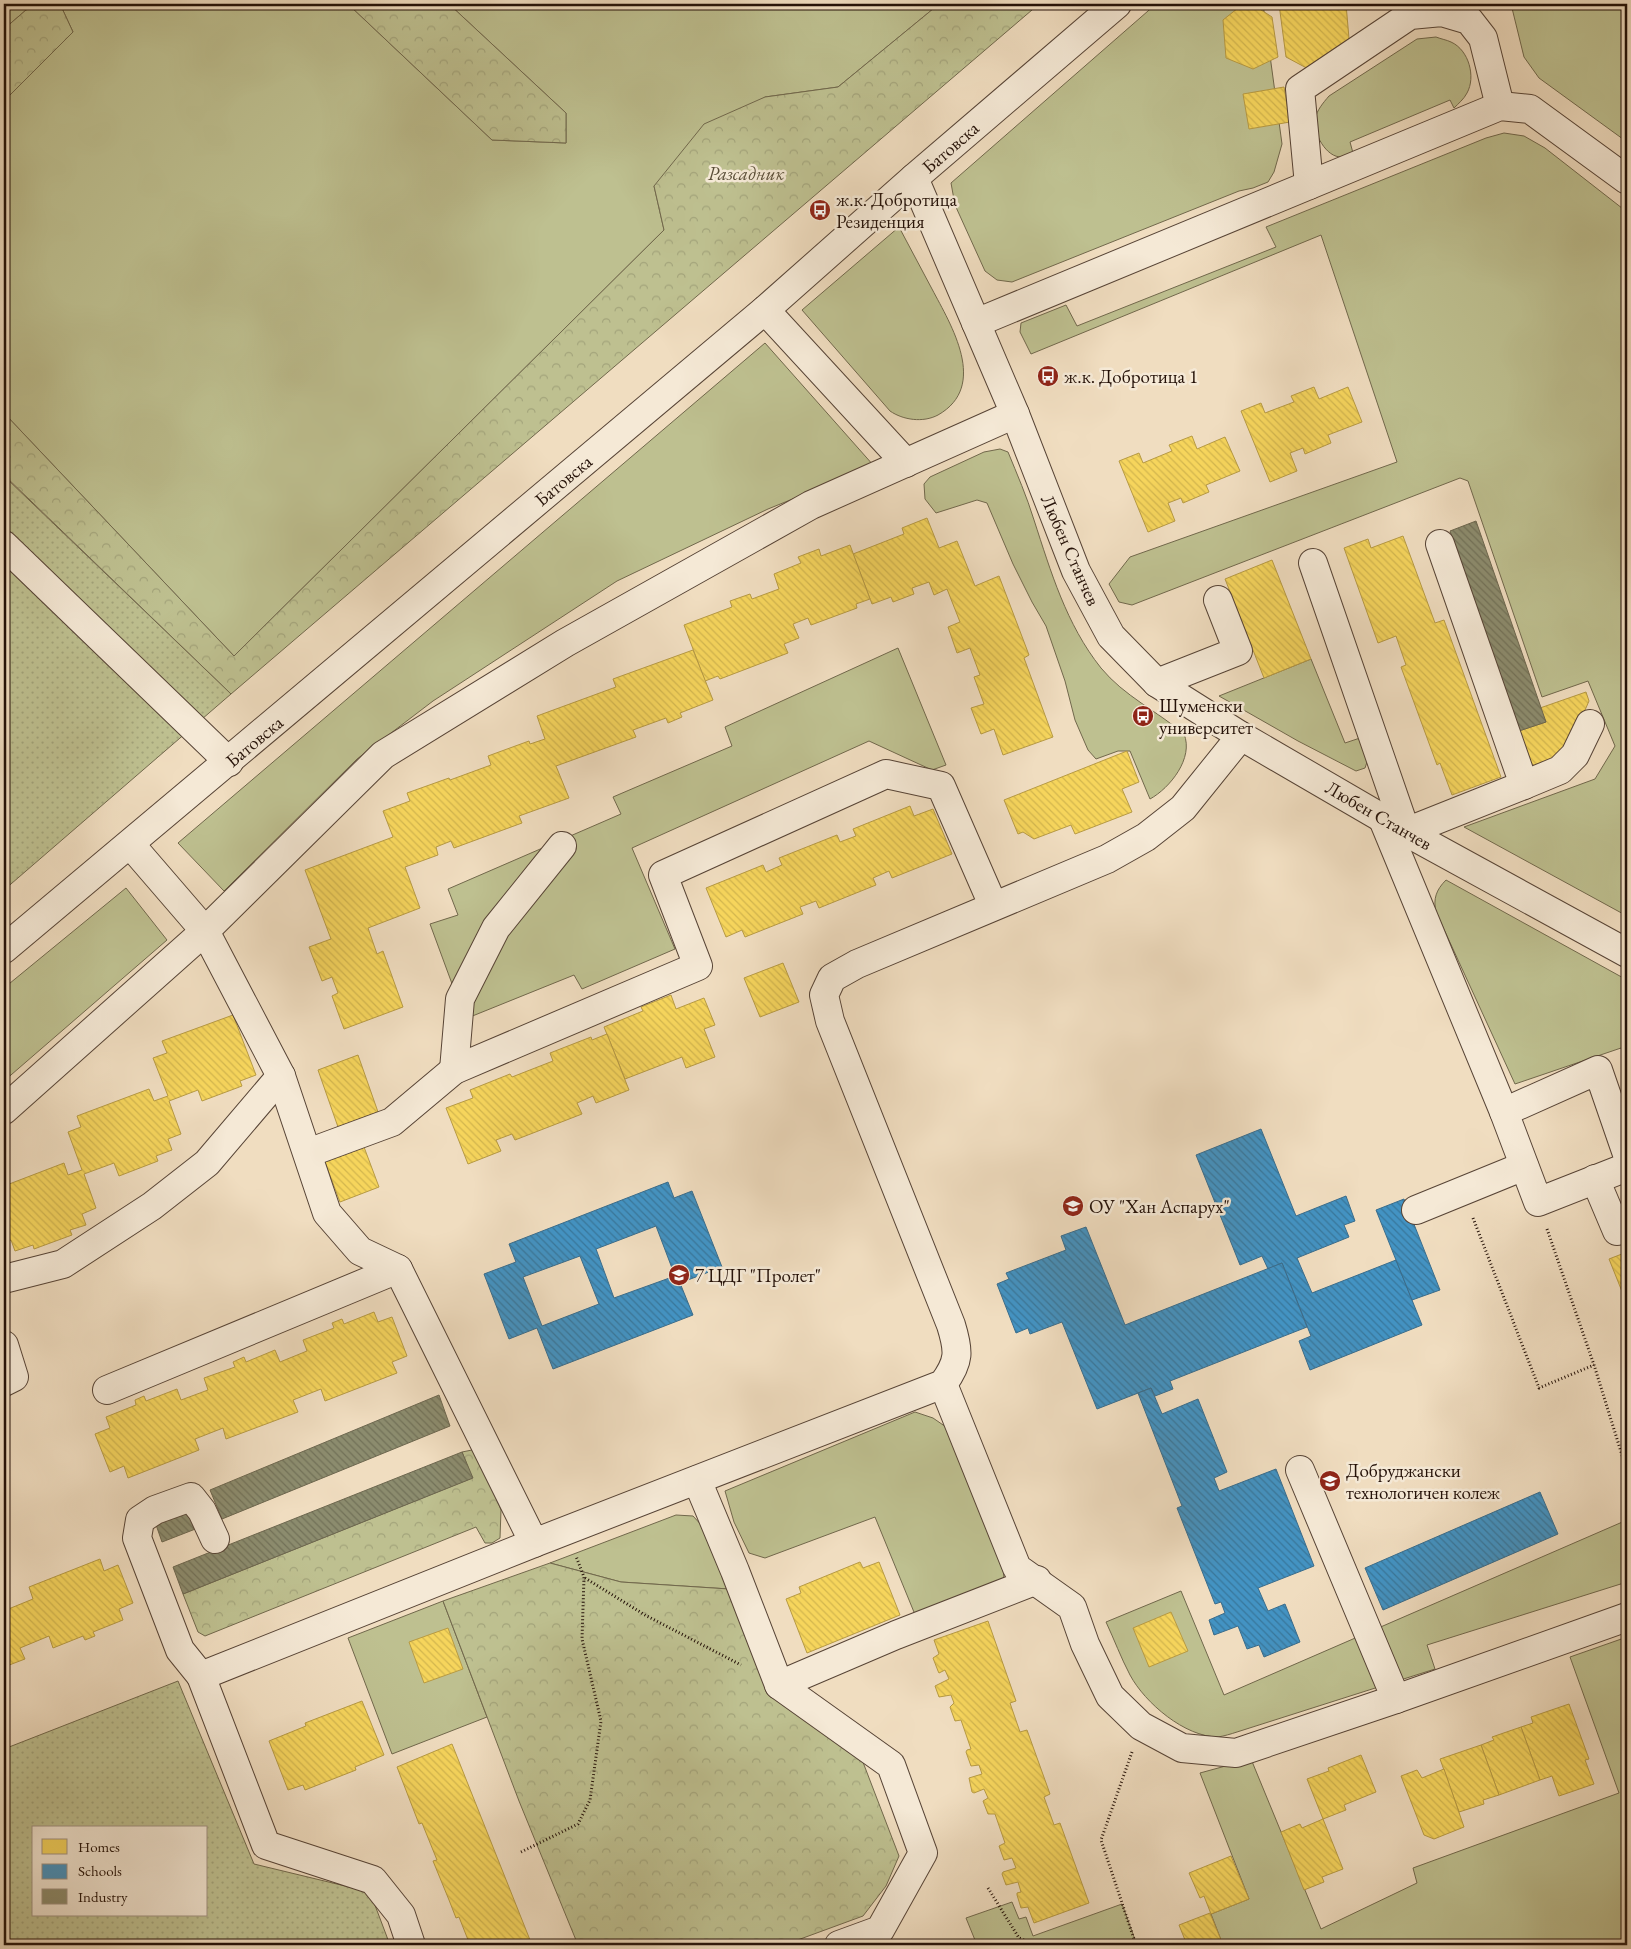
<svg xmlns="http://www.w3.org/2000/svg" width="1631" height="1949" font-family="'EB Garamond',serif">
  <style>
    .grass { fill: #bec090; stroke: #71684c }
    .forest { fill: url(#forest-crowns); stroke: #71684c }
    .park { fill: url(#park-dots); stroke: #71684c; fill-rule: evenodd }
    .homes { fill: url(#homes-back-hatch); stroke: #b79a43 }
    .schools { fill: url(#schools-back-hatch); stroke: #3a6c8b; fill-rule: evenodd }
    .industry { fill: url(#industry-back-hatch); stroke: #6d674f }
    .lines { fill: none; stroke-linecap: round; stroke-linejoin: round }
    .minor-casing { stroke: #574436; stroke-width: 30 }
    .path { stroke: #241108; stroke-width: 3; stroke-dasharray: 1 2.5; stroke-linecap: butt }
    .minor { stroke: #f5e9d6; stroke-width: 28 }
    .labels { text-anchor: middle; stroke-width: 5; stroke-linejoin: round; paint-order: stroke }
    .street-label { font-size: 19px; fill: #241108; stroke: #f5e9d6 }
    .park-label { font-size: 19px; font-style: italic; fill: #5a4e38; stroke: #f5e9d6 }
    .poi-label { font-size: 19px; fill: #241108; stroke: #f5e9d6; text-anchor: start }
  </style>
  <defs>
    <pattern id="forest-crowns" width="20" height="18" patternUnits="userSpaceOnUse" patternTransform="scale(1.25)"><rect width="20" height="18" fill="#bec090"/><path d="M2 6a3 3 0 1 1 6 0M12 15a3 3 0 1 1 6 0" fill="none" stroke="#a3a47b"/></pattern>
    <pattern id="park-dots" width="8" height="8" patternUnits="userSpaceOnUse" patternTransform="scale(1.25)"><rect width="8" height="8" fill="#bec090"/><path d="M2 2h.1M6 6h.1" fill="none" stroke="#a3a47b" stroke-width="1.8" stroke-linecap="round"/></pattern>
    <pattern id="homes-back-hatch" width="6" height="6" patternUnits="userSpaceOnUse" patternTransform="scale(1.25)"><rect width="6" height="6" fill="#f6d55c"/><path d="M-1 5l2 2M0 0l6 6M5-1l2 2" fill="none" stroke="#d3b64e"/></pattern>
    <pattern id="schools-back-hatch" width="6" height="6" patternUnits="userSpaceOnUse" patternTransform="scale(1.25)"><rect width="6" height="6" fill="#4393c3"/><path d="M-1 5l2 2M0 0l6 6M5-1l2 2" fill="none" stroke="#38779c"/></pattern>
    <pattern id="industry-back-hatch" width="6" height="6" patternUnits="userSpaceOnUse" patternTransform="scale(1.25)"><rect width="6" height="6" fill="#8c8c6e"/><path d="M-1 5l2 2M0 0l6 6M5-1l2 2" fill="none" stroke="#727158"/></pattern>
  </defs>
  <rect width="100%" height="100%" fill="#f0ddc0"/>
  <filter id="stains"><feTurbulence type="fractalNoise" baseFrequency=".004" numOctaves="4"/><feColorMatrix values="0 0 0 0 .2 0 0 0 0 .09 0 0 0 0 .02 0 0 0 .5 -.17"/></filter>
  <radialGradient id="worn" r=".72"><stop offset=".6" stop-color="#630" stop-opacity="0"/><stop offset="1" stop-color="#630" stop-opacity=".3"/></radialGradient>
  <g class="grass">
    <polygon points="4,4 45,4 26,10 4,29"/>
    <polygon points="60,4 348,4 492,140 566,143 566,113 449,4 939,4 838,87 765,97 654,186 664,230 234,656 4,413 4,101 73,32"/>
    <polygon points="1156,4 1263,4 1282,144 1274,172 1268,182 1253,188 1239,191 1012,282 997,280 985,271 955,205 951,183"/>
    <polygon points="1511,4 1627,4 1627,142 1539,78 1524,57"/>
    <path d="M1436 37C1441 39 1447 40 1451 42 1469 50 1476 77 1467 93 1464 99 1458 104 1454 108L1450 100 1350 142 1353 153C1350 154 1346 157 1342 157 1326 158 1313 133 1315 119 1317 110 1323 103 1329 96L1417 39Z"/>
    <polygon points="1504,133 1524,136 1545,148 1627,212 1627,916 1464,827 1595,779 1615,746 1588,681 1542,697 1468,481 1460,478 1132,605 1119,602 1109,584 1130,557 1397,462 1321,235 1031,354 1020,332 1021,323 1066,305 1077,326 1276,247 1266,227 1486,138"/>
    <path d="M899 227C910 248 921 268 932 289 951 325 989 386 938 415 923 423 903 420 890 411L802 310Z"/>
    <polygon points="765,343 874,466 768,509 617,581 433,701 357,759 224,891 178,843"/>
    <path d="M1000 449 1008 452C1017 474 1027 497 1034 520 1051 572 1066 624 1101 668 1124 696 1157 711 1184 734 1194 758 1170 788 1150 799L1130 751H1118L1096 759 1088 750 1075 720 1065 681 1046 626 1032 602 1013 564 987 503 977 500 936 513 925 499 924 484 930 477 984 452Z"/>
    <polygon points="898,648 946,765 932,770 869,741 632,848 675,949 582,989 574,975 465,1019 430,924 458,915 448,889 621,814 613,797 732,746 725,727"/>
    <polygon points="1311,659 1345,743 1360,738 1368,759 1365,768 1356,771 1298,741 1219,696"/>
    <path d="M1446 880 1627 980V1064L1621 1048 1515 1084 1436 912C1433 899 1436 890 1446 880Z"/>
    <polygon points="126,888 167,940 4,1081 4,988"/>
    <polygon points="915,1412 933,1418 946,1427 1003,1567 1004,1579 916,1617 875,1517 765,1558 749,1553 734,1522 725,1491"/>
    <polygon points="676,1515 693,1516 705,1529 729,1589 621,1582 550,1563"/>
    <path d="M1627 1520V1582L1427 1645 1435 1669 1237 1732C1231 1734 1224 1736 1218 1737 1185 1737 1145 1703 1130 1675 1121 1658 1114 1639 1106 1622L1181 1591 1224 1695Z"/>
    <polygon points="443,1601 487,1717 392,1754 348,1638"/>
    <polygon points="1627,1637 1627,1945 1223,1945 1211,1914 1249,1899 1200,1773 1251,1759 1321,1929 1417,1883 1413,1868 1619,1793 1570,1657"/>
    <polygon points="1012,1902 1019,1919 1026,1917 1033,1936 1122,1904 1137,1945 977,1945 966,1918"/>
  </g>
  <g class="forest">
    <polygon points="45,4 60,4 73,32 4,101 4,29 26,10"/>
    <polygon points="348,4 449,4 566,113 566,143 492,140"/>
    <polygon points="939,4 1039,4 231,694 4,475 4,413 234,656 664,230 654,186 704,124 765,97 838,87"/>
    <polygon points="477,1449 501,1510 500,1538 492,1543 485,1543 476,1527 205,1636 198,1632 183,1594 472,1478 462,1452"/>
    <polygon points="550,1563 621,1582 729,1589 777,1701 861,1757 899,1856 886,1886 863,1916 784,1945 578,1945 519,1801 443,1601"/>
  </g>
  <g class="park">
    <polygon points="4,476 231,694 4,890"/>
    <path d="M178 1681 254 1864 370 1892 390 1945H4V1749ZM34 1828H206V1915H34Z"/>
  </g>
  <g class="homes">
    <polygon points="1243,4 1252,4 1272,17 1278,57 1253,69 1226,58 1223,20"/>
    <polygon points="1279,4 1346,4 1350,50 1314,72 1286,57"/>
    <polygon points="1284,87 1290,122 1249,129 1243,94"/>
    <polygon points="1314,387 1319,399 1348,387 1362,422 1328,435 1331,443 1305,454 1303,448 1290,453 1297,471 1270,482 1241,411 1261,403 1265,413 1294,402 1291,396"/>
    <polygon points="1192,436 1197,449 1225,437 1240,471 1206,485 1209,492 1183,503 1181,498 1168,503 1175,521 1148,532 1119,461 1139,453 1143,463 1172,451 1169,445"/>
    <polygon points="927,518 939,548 957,541 975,586 999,576 1029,655 1024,658 1053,737 1003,755 994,729 981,734 971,708 984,704 974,677 980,675 970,648 957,653 948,627 960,622 947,589 934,595 929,582 912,588 914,594 893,602 891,597 872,604 853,554 904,534 902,528"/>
    <polygon points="1403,536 1435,623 1444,620 1501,777 1452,795 1440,763 1437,765 1401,667 1406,665 1396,636 1378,643 1344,548 1368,539 1371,548"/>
    <polygon points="850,545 870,599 856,604 857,608 811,625 808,618 793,624 799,638 784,644 788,653 720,679 718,676 705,681 684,625 732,607 730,601 750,594 752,599 779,589 774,574 801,563 798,557 819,549 821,556"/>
    <polygon points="1272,560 1311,659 1264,678 1225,579"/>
    <polygon points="693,650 713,700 680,713 682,717 668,723 666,718 633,730 636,737 556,766 569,798 519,816 522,823 454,848 451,841 436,847 438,855 405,867 420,908 368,928 377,954 383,951 403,1007 344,1029 332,996 338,993 332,977 322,981 309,947 331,939 305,870 393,837 383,811 410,801 407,793 449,778 450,780 491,765 488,756 529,741 530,744 545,739 537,716 616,687 613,679"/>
    <polygon points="1586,692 1589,701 1564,758 1540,768 1530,763 1519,731 1546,722 1540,708"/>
    <polygon points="1127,751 1139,782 1122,789 1132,812 1075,834 1071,825 1034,839 1023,832 1018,834 1004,800"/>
    <polygon points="910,806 914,816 933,809 952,854 892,878 889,871 873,878 876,885 819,908 816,901 800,907 803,914 745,937 742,930 726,937 706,888 763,865 766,872 782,865 779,858 837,835 840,842 856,836 853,829"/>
    <polygon points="783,963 799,1002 760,1017 744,978"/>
    <polygon points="671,995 676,1009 704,998 715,1025 704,1029 715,1057 686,1068 682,1057 625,1079 604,1027 643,1011 641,1007"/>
    <polygon points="233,1015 256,1075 240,1081 242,1086 202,1101 198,1090 169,1101 181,1134 168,1139 172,1150 156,1156 158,1161 119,1176 114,1163 84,1174 96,1208 82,1214 86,1225 70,1230 72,1235 34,1249 33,1245 15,1251 11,1240 4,1243 4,1186 64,1163 68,1175 82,1170 68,1132 81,1127 77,1116 149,1089 154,1101 168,1096 153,1058 167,1053 162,1041"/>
    <polygon points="607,1034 629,1090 596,1103 593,1096 577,1103 582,1114 515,1140 512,1134 496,1140 501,1151 468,1164 446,1108 473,1098 470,1090 510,1074 512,1077 553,1061 550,1053 591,1037 592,1040"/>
    <polygon points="358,1055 378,1112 338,1127 318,1070"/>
    <polygon points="364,1147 379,1187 340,1202 325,1162"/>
    <polygon points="1627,1252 1627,1304 1609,1259"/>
    <polygon points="374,1312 378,1322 392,1317 407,1356 392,1362 397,1373 325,1401 321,1389 293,1400 298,1412 226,1439 223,1428 195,1439 199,1450 128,1478 124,1466 110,1472 95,1434 110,1428 106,1417 136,1405 135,1400 144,1396 146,1401 177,1389 181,1400 208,1390 204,1378 235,1367 233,1362 244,1357 246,1362 275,1350 280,1362 307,1351 303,1340 334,1328 332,1323 342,1319 344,1324"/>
    <polygon points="100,1559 104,1571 118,1565 133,1603 119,1609 123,1620 93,1632 95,1636 85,1640 83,1636 53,1648 49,1636 20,1648 25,1659 4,1667 4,1605 6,1610 33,1599 29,1587"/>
    <polygon points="860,1562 863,1568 879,1562 900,1615 807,1653 786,1599 801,1593 799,1587"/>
    <polygon points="1171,1612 1188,1651 1149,1667 1133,1628"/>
    <polygon points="988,1621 1016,1701 1010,1703 1020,1732 1027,1730 1050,1794 1044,1797 1054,1825 1060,1823 1089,1903 1034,1923 1028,1907 1021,1908 1017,1895 1017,1893 1021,1892 1018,1882 1006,1885 1002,1874 1003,1872 1016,1868 1012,1858 1004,1860 999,1846 1005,1843 995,1814 988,1814 983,1801 988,1798 984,1789 974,1793 972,1792 969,1778 982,1774 979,1765 971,1766 966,1752 967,1750 971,1749 961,1720 955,1721 950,1707 954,1703 951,1695 939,1697 935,1686 949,1679 945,1670 939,1673 938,1671 933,1658 939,1654 934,1640"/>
    <polygon points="448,1628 463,1669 424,1683 409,1642"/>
    <polygon points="362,1701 384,1755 355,1767 356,1770 305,1790 303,1785 288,1790 269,1741 306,1726 305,1723"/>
    <polygon points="1569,1704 1589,1759 1585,1760 1594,1784 1559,1796 1552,1776 1540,1780 1521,1727 1533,1723 1531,1717"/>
    <polygon points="1521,1727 1540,1780 1499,1795 1481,1745 1494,1740 1492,1737"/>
    <polygon points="452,1744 532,1945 470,1945 459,1917 456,1918 449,1900 433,1861 437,1860 422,1823 419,1824 397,1767"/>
    <polygon points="1481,1745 1499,1795 1483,1800 1484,1804 1459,1812 1440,1759"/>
    <polygon points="1361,1755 1376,1792 1344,1805 1346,1810 1323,1819 1307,1779 1329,1771 1328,1768"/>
    <polygon points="1444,1769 1464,1827 1434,1839 1424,1835 1401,1776 1417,1770 1422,1778"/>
    <polygon points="1323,1819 1343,1869 1322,1877 1324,1882 1304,1890 1281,1832 1300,1824 1302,1828"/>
    <polygon points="1231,1856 1249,1899 1211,1914 1204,1896 1200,1898 1189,1873"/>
    <polygon points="1210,1913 1223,1945 1187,1945 1179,1925"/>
  </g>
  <g class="schools">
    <polygon points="1261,1129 1296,1216 1346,1196 1355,1221 1344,1225 1349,1237 1297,1258 1312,1293 1396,1260 1422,1325 1310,1370 1299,1341 1311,1336 1282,1263 1268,1269 1262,1256 1240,1265 1196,1155"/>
    <path d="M668 1182 674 1198 692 1191 722 1267 680 1283 693 1315 553 1369 537 1328 509 1339 484 1274 516 1262 509 1244ZM656 1226 675 1276 614 1298 596 1249ZM580 1256 599 1304 542 1326 523 1277Z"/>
    <polygon points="1404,1199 1440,1290 1412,1300 1376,1210"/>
    <polygon points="1086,1227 1125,1325 1282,1263 1307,1327 1170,1381 1173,1389 1155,1396 1151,1388 1097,1409 1062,1322 1030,1334 1028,1328 1016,1333 997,1284 1009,1279 1006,1273 1066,1250 1061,1236"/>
    <polygon points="1151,1388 1162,1414 1198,1399 1227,1472 1214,1478 1219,1491 1276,1469 1314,1566 1258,1588 1268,1611 1285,1604 1300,1642 1264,1657 1259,1645 1247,1649 1238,1626 1214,1635 1209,1620 1225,1613 1221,1602 1215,1604 1177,1508 1182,1506 1138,1393"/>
    <polygon points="1540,1492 1558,1534 1383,1610 1365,1568"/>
  </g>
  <g class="industry">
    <polygon points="1476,521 1546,722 1519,731 1450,531"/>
    <polygon points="439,1395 450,1426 222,1519 210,1490"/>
    <polygon points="462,1452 473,1478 183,1594 173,1567"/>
    <polygon points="189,1505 198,1528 162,1542 154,1519"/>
  </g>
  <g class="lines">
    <g class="minor-casing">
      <g id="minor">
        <polyline points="914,178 1015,414 1076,571 1111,636 1157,683 1241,736 1406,832 1627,953"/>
        <polyline points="1309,185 1300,89 1410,15 1442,12 1469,20 1483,38 1500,106"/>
        <polyline points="765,310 906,463"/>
        <polyline points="976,323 1500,106 1530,109 1627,180"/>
        <polyline points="4,545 229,762"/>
        <polyline points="1313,563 1406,832 1524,785 1440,544"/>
        <polyline points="1157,683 1238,651 1218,600"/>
        <polyline points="1524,785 1560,770 1575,755 1590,724"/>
        <polyline points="1382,817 1504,1112 1538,1202 1627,1167"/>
        <path d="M130 844 205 931 281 1076 327 1213 360 1251 398 1269 534 1543 943 1384C960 1361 959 1351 951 1325L830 1021 824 995 832 978 857 964 1107 859 1146 837 1183 808 1241 736"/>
        <polyline points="4,949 765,310 914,178 1117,4"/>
        <polyline points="454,1070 460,999 496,928 562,846"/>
        <polyline points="4,1110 205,931 383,755 565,643 811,505 1015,414"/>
        <polyline points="1504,1112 1598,1070 1627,1154"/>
        <polyline points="308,1153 392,1122 454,1070 698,966 663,875 886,774 941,786 993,905"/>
        <polyline points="1595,1179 1617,1231"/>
        <polyline points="1416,1210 1524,1166"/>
        <polyline points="4,1279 63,1264 152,1206 207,1163 281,1076"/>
        <polyline points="4,1345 14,1377 4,1382"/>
        <polyline points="943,1384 1017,1568 1072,1607 1085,1644 1110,1696 1141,1726 1182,1748 1236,1753 1396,1699 1627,1617"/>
        <polyline points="107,1390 398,1269"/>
        <polyline points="1300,1470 1396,1699"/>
        <polyline points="697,1480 735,1571 779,1685 891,1765 923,1853 880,1930 839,1945"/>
        <polyline points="201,1676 180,1650 137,1538 140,1520 155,1510 191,1497 202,1511 215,1539"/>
        <polyline points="779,1685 896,1635 1037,1580"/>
        <polyline points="411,1945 401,1915 373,1880 266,1845 201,1676 534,1543"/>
      </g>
    </g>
    <g class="path">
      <polyline points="1473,1218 1539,1388 1594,1365"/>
      <polyline points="1547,1229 1594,1365 1627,1471"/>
      <polyline points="585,1578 645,1615 741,1665"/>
      <polyline points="1132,1752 1101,1840 1136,1945"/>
      <polyline points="521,1852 578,1824 590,1800 601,1721 582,1639 584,1577 576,1556"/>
      <polyline points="988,1888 1019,1938 1036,1945"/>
    </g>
    <use href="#minor" class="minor"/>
  </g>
  <defs>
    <g id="bus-disc" transform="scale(1.125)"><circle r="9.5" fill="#8f2418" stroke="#f5e9d6"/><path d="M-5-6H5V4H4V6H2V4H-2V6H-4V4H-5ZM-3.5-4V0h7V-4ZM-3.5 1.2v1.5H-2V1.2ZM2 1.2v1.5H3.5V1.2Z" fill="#fff"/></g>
    <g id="school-disc" transform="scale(1.125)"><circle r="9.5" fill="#8f2418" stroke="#f5e9d6"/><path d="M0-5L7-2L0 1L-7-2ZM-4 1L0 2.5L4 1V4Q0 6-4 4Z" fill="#fff"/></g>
    <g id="university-disc" transform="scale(1.125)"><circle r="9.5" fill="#8f2418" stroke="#f5e9d6"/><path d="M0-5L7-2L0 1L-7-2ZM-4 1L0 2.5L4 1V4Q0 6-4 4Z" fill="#fff"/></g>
  </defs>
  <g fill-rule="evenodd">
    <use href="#bus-disc" x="820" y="210"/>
    <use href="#bus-disc" x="1048" y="376"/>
    <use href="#bus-disc" x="1143" y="716"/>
    <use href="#school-disc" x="1073" y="1206"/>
    <use href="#school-disc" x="679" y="1275"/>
    <use href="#university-disc" x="1330" y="1481"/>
  </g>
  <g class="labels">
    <g class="street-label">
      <text transform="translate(950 147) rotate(-41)" y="7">Батовска</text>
      <text transform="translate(563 480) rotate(-40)" y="7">Батовска</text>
      <text transform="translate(1071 550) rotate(66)" y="7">Любен Станчев</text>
      <text transform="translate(254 741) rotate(-40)" y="7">Батовска</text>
      <text transform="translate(1379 815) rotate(30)" y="7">Любен Станчев</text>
    </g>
    <g class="park-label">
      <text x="746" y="180">Разсадник</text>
    </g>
    <g class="poi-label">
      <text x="836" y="206">ж.к. Добротица<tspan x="836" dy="22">Резиденция</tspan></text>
      <text x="1064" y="383">ж.к. Добротица 1</text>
      <text x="1159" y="712">Шуменски<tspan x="1159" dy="22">университет</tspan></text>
      <text x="1089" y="1213">ОУ "Хан Аспарух"</text>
      <text x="695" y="1282">7 ЦДГ "Пролет"</text>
      <text x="1346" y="1477">Добруджански<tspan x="1346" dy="22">технологичен колеж</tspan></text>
    </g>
  </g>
  <rect width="1631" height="1949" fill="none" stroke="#f0ddc0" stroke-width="20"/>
  <rect x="5" y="5" width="1621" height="1939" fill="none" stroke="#241108" stroke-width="2.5"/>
  <rect x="10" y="10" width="1611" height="1929" fill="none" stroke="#241108"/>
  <rect x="32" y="1826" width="175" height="90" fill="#f5e9d6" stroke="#a19384"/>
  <rect x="42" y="1839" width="25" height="15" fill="#f6d55c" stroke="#a19384"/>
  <text x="78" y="1852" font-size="15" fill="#241108">Homes</text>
  <rect x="42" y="1864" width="25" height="15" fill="#4393c3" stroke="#a19384"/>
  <text x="78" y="1876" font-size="15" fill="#241108">Schools</text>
  <rect x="42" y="1889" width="25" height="15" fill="#8c8c6e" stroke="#a19384"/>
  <text x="78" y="1902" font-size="15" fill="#241108">Industry</text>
  <rect width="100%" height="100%" filter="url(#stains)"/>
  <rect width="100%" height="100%" fill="url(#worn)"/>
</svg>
